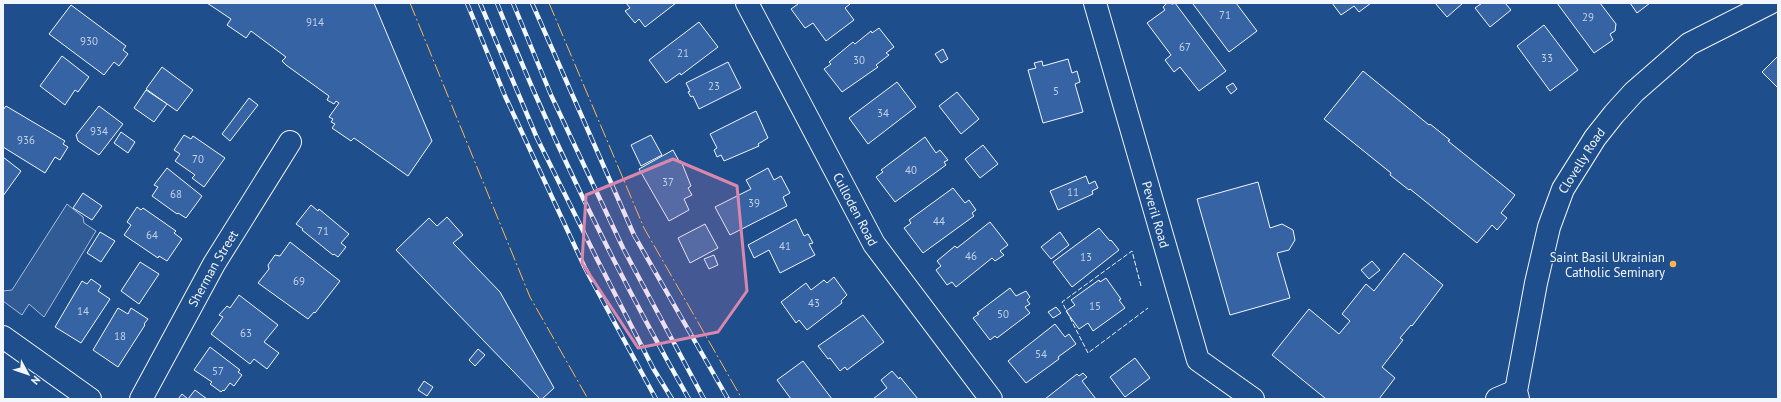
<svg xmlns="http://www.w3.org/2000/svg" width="1781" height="402" font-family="'PT Sans',sans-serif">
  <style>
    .built { fill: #305b95; stroke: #a8bbd7 }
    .building { fill: #3563a3; stroke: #f2f6ff }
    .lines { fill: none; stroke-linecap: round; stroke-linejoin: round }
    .minor-casing { stroke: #f2f6ff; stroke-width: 24 }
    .minor { stroke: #1f4e8c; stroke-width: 22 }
    .rail-casing { stroke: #f2f6ff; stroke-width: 4.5 }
    .rail { stroke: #1f4e8c; stroke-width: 3; stroke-dasharray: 9; stroke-linecap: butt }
    .fence { stroke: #f2f6ff; stroke-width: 1; stroke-dasharray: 5 2; stroke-linecap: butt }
    .power { stroke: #ffb74d; stroke-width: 1; stroke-dasharray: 14 3 2 3; stroke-linecap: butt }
    .marked { fill: #da87ad; fill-opacity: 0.2; stroke: #da87ad; stroke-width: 3; stroke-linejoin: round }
    .poi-dot { fill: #ffb74d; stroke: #1f4e8c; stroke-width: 1.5 }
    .labels { text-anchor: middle; stroke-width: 3; stroke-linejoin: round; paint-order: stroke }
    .number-label { font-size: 11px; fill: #c3d1e8 }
    .street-label { font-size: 13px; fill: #f2f6ff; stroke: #1f4e8c }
    .poi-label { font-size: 13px; fill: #f2f6ff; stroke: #1f4e8c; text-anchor: end }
  </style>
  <rect width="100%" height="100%" fill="#1f4e8c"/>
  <polygon class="built" points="67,204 83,217 84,223 96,231 44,317 29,304 22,315 3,301 3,291 12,290"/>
  <g class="building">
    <polygon points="207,3 374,3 432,141 408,176 354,138 351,141 332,128 335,124 331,122 333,119 329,117 339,103 336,101 334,104 327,100 329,96 286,65 282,61 286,57 251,31 246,38 227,25 231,19"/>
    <polygon points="626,3 676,3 645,27 639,19 635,23 625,11 630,8"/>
    <polygon points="797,3 849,3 850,4 845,8 854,20 826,41 813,23 805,28 791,9 798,4"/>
    <polygon points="1167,3 1173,4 1175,3 1226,71 1199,91 1180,67 1174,72 1165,60 1171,55 1147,23 1165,10 1163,7"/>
    <polygon points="1194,3 1236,3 1257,31 1229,52 1193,4"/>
    <polygon points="1332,3 1371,3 1359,12 1354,6 1341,15"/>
    <polygon points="1435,3 1463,3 1447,17"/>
    <polygon points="1482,3 1505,3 1511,10 1490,27 1475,8"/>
    <polygon points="1557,3 1600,3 1616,24 1615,31 1610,34 1613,40 1594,53"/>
    <polygon points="1630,3 1650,3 1637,13"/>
    <polygon points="71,5 126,46 123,50 128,54 119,66 114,62 104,75 49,34"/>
    <polygon points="699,22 718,47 681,75 680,73 666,83 649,60"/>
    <polygon points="1544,25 1578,70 1550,91 1517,46"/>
    <polygon points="879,28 894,47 886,53 889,55 876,65 878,67 842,92 824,69 831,64 829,62 853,42 855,44 871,31 872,33"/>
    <polygon points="943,49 948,59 941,63 935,54"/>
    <polygon points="62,56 89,77 78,92 75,90 65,105 40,86"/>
    <polygon points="1778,56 1778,88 1762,72"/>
    <polygon points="1068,59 1072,73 1077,71 1080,82 1075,84 1083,112 1043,123 1028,70 1036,68 1034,63 1042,61 1043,66"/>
    <polygon points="728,62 741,88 699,109 693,96 691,97 688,92 690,91 686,83"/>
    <polygon points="162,67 193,90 177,111 146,89"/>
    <polygon points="1363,71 1429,125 1430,124 1450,140 1448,141 1515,195 1501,213 1507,218 1497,230 1492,225 1477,243 1410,189 1409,190 1390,175 1391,173 1324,119"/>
    <polygon points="897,82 916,107 868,144 849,118"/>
    <polygon points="1233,83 1237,89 1231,94 1226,87"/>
    <polygon points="146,90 167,104 154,122 134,108"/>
    <polygon points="957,92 979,119 961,134 939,106"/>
    <polygon points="249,98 258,105 230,141 222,134"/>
    <polygon points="6,106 65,141 63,144 68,147 60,160 55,157 45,173 3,147 3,110"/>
    <polygon points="99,106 123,124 99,155 78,141 76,135"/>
    <polygon points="756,111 768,138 758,144 759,146 724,161 721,155 717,157 714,150 717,148 710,134"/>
    <polygon points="121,132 135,142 128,153 114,143"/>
    <polygon points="184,135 191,139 193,136 225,158 204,187 192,178 195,175 175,161 180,154 174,150"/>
    <polygon points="651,135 662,155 641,166 631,145"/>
    <polygon points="925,137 936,153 940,150 948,160 944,162 946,165 895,202 876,177 883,172 881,170"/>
    <polygon points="983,145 998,164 980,178 965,159"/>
    <polygon points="673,150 679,161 681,161 691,186 688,188 692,195 684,199 689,210 669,221 639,169"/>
    <polygon points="3,157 21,171 3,196"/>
    <polygon points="167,168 202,196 186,218 178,213 177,214 152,196 158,187 154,185"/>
    <polygon points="768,168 774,180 781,176 790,193 783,197 787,206 730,235 715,207 751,189 746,180"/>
    <polygon points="1086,176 1089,184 1095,181 1098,188 1092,191 1093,194 1058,210 1050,191"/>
    <polygon points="1258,182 1270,228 1282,224 1293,230 1295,240 1289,250 1277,253 1290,298 1230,315 1197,199"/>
    <polygon points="953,188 965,203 969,200 976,210 972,213 974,216 923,253 904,228 911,223 909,220"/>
    <polygon points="83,193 102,206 92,220 73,208"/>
    <polygon points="311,205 318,211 319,209 349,234 341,243 346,247 338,257 334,254 333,255 302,230 303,229 296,224"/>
    <polygon points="137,207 141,210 143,208 176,231 174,233 182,239 167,261 159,256 158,258 124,235 131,225 127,222"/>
    <polygon points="447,217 463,235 453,243 500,292 554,388 542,399 540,399 396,250 429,218 437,226"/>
    <polygon points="796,219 804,236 808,234 813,243 809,244 815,255 780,273 769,250 754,258 748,245"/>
    <polygon points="990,222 1008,245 1000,251 1004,255 995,261 992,258 956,287 952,282 947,285 936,270 941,266 937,261 955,246 957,248"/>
    <polygon points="705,224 718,248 690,263 678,238"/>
    <polygon points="1099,228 1110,241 1111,240 1119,250 1072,287 1053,262"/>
    <polygon points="100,232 115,241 101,262 87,253"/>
    <polygon points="1060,232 1069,245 1051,259 1041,247"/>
    <polygon points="290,242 340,281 315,313 314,312 308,319 258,283 269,269 268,265 275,255 280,256"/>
    <polygon points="1404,253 1443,285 1412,326 1411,325 1400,338 1403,340 1382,367 1395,378 1379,399 1326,399 1272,355 1309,309 1339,334 1350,321 1342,314 1366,284 1374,291"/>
    <polygon points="714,255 718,265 709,269 704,259"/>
    <polygon points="1372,261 1380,270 1369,279 1361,270"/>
    <polygon points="140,262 159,274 139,304 121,291"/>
    <polygon points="834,277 847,295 841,301 842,303 807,330 799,320 796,323 781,302 806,283 811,290 824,280 827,283"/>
    <polygon points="1106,278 1121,299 1119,300 1125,308 1093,331 1088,323 1079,329 1066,311 1075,305 1071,300 1099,280 1100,282"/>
    <polygon points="91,279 101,286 98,291 110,299 81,343 55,327 82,281 87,284"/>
    <polygon points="1010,288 1016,296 1026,291 1030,297 1027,300 1030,304 1025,307 1030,313 997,338 995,336 990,340 973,318 979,314 977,313"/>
    <polygon points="239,295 278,325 264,342 279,353 267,369 254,359 250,364 211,334 223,317 219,315 227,306 230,308"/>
    <polygon points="1056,307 1061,313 1053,318 1048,312"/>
    <polygon points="118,308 128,314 131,308 148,319 144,324 145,325 118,367 93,350"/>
    <polygon points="863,315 884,342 847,370 845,367 840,371 830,358 828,359 818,346"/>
    <polygon points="1055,324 1065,337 1069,334 1076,344 1058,357 1059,359 1026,383 1008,361"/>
    <polygon points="210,347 240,370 238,372 242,375 234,386 230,383 224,391 223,390 221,392 210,384 212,382 194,370"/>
    <polygon points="478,349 485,355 475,366 469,360"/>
    <polygon points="1135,358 1150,378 1125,397 1110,377"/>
    <polygon points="803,361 832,399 791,399 777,380"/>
    <polygon points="892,371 899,379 900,377 918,399 873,399 887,388 881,380"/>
    <polygon points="1083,373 1087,377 1082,381 1096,399 1045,399 1077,374 1079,376"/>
    <polygon points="424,381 433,387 427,396 418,390"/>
    <polygon points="195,390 207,399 178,399 182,394 188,399"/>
  </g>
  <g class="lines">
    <g class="minor-casing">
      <g id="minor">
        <path id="s1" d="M747 3 874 244 991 399"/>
        <path id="s2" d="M1095 3 1198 360 1253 399"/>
        <polyline points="3,337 90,399"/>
        <path id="s3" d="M141 399 214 264 290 142"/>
        <polyline points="1497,399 1516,391"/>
        <path id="s4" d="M1518 399 1516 391 1536 283 1549 227 1563 189 1595 138 1614 114 1634 92 1689 44 1770 3"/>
      </g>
    </g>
    <use href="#minor" class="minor"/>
    <g class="rail-casing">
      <g id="rail">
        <polyline points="467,3 505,96 585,268 656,399"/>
        <polyline points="480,3 537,138 597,259 653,368 672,399"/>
        <path d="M497 3C551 139 616 271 689 399"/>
        <polyline points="513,3 551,95 623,248 704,399"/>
        <polyline points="532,3 634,235 728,399"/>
      </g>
    </g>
    <use href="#rail" class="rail"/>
    <polyline class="fence" points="1141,286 1132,251 1062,302 1088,353 1148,308"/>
    <g class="power">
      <polyline points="410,3 530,297 588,399"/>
      <polyline points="549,3 644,228 742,399"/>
    </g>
  </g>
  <path class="marked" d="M673 159 737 186 747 291 718 332 638 348 582 263 586 195Z"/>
  <circle class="poi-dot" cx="1673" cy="264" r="4"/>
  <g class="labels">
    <g class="number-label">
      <text x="1225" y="19">71</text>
      <text x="1588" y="21">29</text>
      <text x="315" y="26">914</text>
      <text x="89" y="45">930</text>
      <text x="1185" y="51">67</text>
      <text x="683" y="57">21</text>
      <text x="1547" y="62">33</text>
      <text x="859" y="64">30</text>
      <text x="714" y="90">23</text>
      <text x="1056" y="95">5</text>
      <text x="883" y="117">34</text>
      <text x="99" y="135">934</text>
      <text x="26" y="144">936</text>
      <text x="198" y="163">70</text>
      <text x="911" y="174">40</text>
      <text x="668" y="186">37</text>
      <text x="1073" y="196">11</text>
      <text x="176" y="198">68</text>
      <text x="754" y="207">39</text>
      <text x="939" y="225">44</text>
      <text x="323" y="235">71</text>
      <text x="152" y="239">64</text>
      <text x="785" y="250">41</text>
      <text x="971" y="260">46</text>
      <text x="1086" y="261">13</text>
      <text x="299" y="285">69</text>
      <text x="814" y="307">43</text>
      <text x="1095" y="310">15</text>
      <text x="83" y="315">14</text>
      <text x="1003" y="318">50</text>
      <text x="246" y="337">63</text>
      <text x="120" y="340">18</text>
      <text x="1041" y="358">54</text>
      <text x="218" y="375">57</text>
    </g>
    <g class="street-label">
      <text dy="5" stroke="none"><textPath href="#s4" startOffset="250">Clovelly Road</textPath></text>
      <text dy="5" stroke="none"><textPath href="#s1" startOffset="233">Culloden Road</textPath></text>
      <text dy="5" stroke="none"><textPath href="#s2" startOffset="220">Peveril Road</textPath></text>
      <text dy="5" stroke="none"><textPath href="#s3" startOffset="149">Sherman Street</textPath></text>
    </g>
    <g class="poi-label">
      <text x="1665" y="262">Saint Basil Ukrainian<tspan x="1665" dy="15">Catholic Seminary</tspan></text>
    </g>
  </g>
  <rect width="1781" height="402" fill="none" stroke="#f2f6ff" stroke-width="8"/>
  <g transform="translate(28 374) rotate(130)" stroke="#1f4e8c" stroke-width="3" paint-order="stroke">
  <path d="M0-3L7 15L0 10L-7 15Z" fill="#f2f6ff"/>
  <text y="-6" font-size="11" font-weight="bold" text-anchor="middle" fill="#f2f6ff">N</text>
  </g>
</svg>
